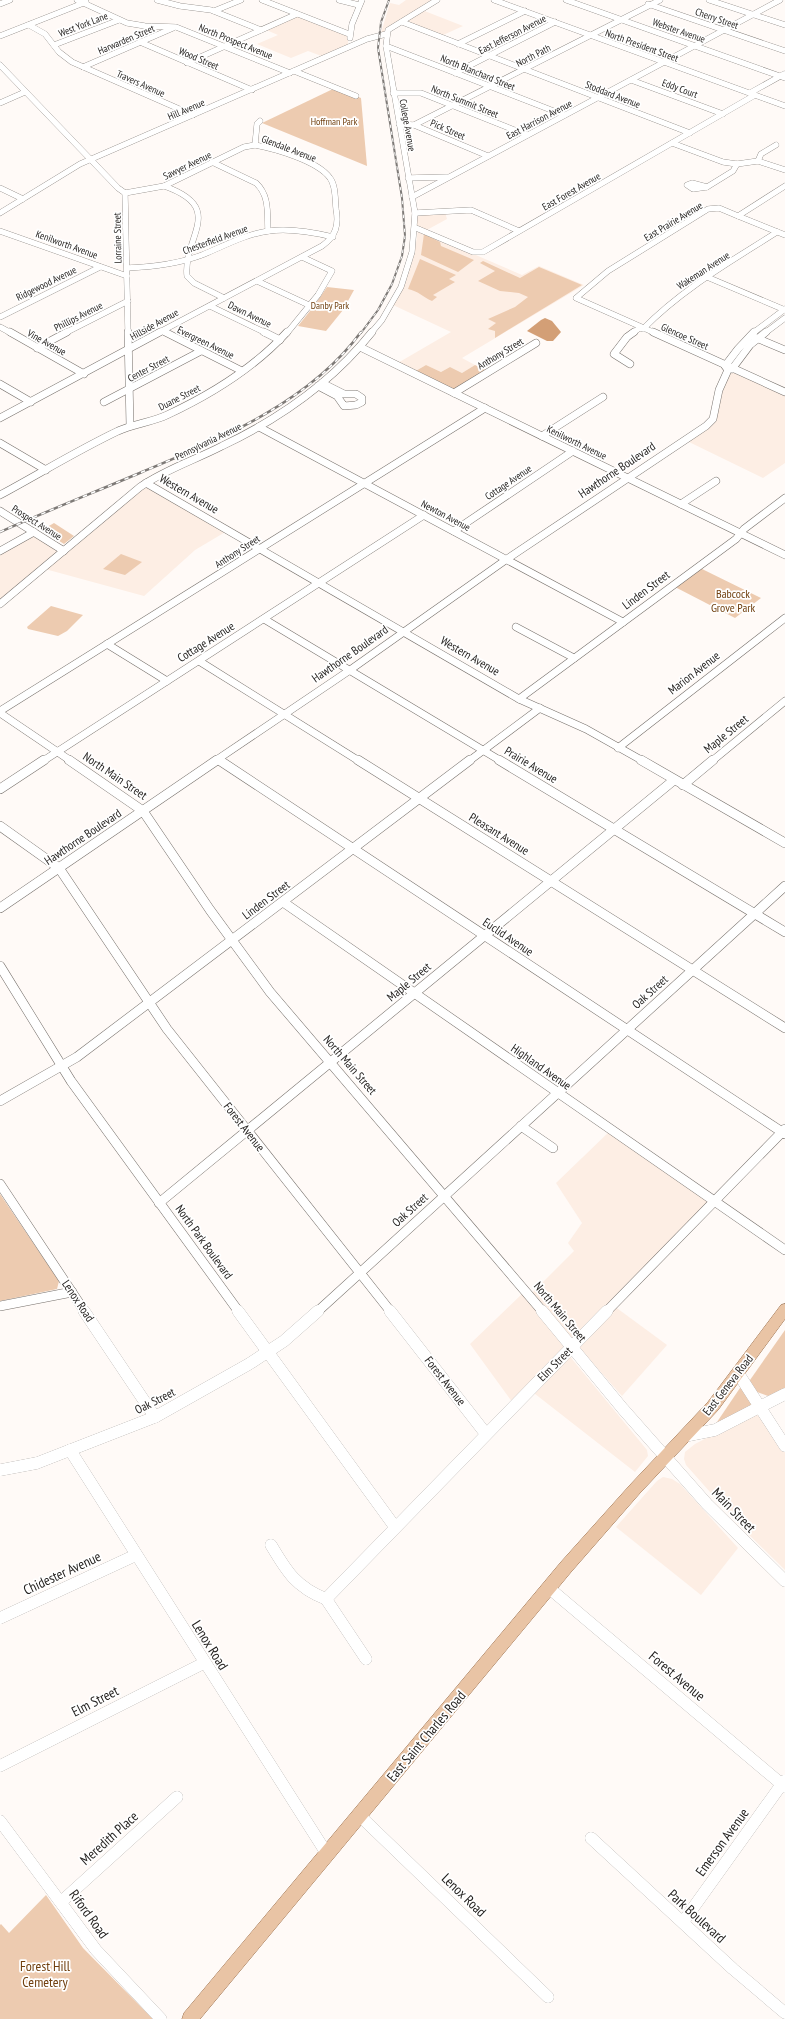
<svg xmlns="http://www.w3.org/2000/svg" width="785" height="2019" font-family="'PT Sans Narrow',sans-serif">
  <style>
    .built { fill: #fdeee4 }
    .green { fill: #edcbb0 }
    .water { fill: #d39f76 }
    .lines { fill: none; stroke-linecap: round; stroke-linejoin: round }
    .minor-far3-casing { stroke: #76706b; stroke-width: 6 }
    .minor-far2-casing { stroke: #76706b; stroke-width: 8 }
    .minor-far1-casing { stroke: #76706b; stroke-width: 10 }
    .minor-casing { stroke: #76706b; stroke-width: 12 }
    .major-casing { stroke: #99704e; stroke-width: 1 }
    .minor-far3 { stroke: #fff; stroke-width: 5.5 }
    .minor-far2 { stroke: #fff; stroke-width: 7 }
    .minor-far1 { stroke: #fff; stroke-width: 9 }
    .minor { stroke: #fff; stroke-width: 12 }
    .major { fill: #e9c4a5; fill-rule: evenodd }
    .rail-far1-casing { stroke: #7e7a77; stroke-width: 2 }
    .rail-casing { stroke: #7e7a77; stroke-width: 2.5 }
    .rail-far1 { stroke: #fff; stroke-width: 1; stroke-dasharray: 3.5; stroke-linecap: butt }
    .rail { stroke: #fff; stroke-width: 1.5; stroke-dasharray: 4.5; stroke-linecap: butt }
    .labels { text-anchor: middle; stroke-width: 3.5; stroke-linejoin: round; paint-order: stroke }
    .far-street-label { font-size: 10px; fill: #211e1c; stroke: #fff }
    .far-park-label { font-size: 10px; fill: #703f0e; stroke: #fff }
    .street-label { font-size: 12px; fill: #211e1c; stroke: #fff }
    .park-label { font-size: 12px; fill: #703f0e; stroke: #fff }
    .near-street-label { font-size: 14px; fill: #211e1c; stroke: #fff }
    .near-park-label { font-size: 14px; fill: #703f0e; stroke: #fff }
  </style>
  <rect width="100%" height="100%" fill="#fffaf7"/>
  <g class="built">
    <polygon points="406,0 434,0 381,33 390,3 399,5"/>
    <polygon points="422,10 463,26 441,36 404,22"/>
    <polygon points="297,15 348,34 348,47 324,57 308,51 291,58 257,44 278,35 264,29"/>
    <polygon points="445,212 447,219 425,231 417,228 416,214"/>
    <polygon points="418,230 522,275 539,266 584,285 462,358 475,365 462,373 450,367 441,372 426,365 414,372 396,364 451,332 393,305 405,283 414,255"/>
    <polygon points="730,369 785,394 785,463 763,478 687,441 710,425"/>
    <polygon points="146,484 227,531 195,550 144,596 45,569"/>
    <polygon points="33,533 62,551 0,603 0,552"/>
    <polygon points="610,1131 711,1201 573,1341 532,1293 574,1251 568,1243 582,1223 556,1183"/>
    <polygon points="524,1292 564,1346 572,1359 647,1450 648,1456 635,1472 530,1390 515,1406 470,1344"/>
    <polygon points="614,1306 667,1345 622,1396 576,1344"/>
    <polygon points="761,1410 785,1445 785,1570 742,1528 686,1465 684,1459 685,1452 695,1444"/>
    <polygon points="663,1477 672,1479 680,1484 738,1548 701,1595 616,1527 657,1481"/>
  </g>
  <g class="green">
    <polygon points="335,88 361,98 367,166 262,123"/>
    <polygon points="424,234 440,242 441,246 474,260 458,272 421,255"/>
    <path d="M420 259 456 275 449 279 455 282 433 295 437 297 432 301C423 297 418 291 408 289Z"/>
    <polygon points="483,261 520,278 539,267 582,285 495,338 495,331 488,329 496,323 488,319 515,307 528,297 519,293 500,291 478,281 495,271 480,263"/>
    <polygon points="327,287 354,290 343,310 326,331 298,326 314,306"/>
    <polygon points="426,365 441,372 450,367 462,373 475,365 488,371 454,392 414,372"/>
    <polygon points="54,523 74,536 64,544 42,530"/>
    <polygon points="121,554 142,562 125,575 103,569"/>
    <polygon points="700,568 761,598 735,618 675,587"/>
    <polygon points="51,606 83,615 67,631 58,636 28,629 27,627"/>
    <polygon points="0,1194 59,1281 57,1289 0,1301"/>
    <polygon points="785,1330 785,1388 768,1396 757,1392 749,1383 750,1380"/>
    <polygon points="742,1385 756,1405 715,1425"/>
    <polygon points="46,1895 83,1948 153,2019 0,2019 0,1925 1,1924 9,1933"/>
  </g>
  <polygon class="water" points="545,318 552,321 561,332 553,341 547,341 527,331 541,320"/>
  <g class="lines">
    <g class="minor-far3-casing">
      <g id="minor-far3">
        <polyline points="77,0 127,23 145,26 176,27 290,73"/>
        <polyline points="157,0 180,6 211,10 261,30"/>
        <polyline points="262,0 349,34"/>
        <polyline points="339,0 359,5"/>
        <polyline points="494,0 785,106"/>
        <polyline points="566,0 785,78"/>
        <polyline points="709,0 785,25"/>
        <polyline points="0,4 10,0"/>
        <polyline points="648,4 785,51"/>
        <polyline points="214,11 241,0"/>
        <polyline points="402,22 690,133"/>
        <polyline points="29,25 45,34 59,52 72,62 193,115"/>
        <polyline points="0,36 86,2"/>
        <polyline points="350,38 352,24 362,0"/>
        <polyline points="140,42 252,90"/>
        <polyline points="458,44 525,11"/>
        <polyline points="54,45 119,20"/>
        <polyline points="386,46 564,115"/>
        <polyline points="187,63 297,14"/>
        <polyline points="0,65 118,188 125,193 128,333"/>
        <polyline points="83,67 173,28"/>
        <polyline points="294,71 356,96"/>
        <polyline points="455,73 555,22"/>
        <polyline points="631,80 723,114"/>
        <polyline points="393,93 421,93 527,135"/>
        <polyline points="750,93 784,74"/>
        <polyline points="0,103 25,92"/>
        <polyline points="399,124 414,125 488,156"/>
        <polyline points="414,125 660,0"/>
        <polyline points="672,143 723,162 737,164 758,161 785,170"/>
        <polyline points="758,161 761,154 776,145"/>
        <path d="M212 162 256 183C270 196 267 214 268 231"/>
        <polyline points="408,178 447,177"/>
        <polygon points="692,183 707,187 693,189 687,185"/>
        <path d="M164 186C227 208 183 236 187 276L194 283 224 298"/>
        <polyline points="707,187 733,171 737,164"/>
        <polyline points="0,188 23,199"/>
        <polyline points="125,193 164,186 244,147 255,145"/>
        <polyline points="412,197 780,0"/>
        <polyline points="0,213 80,164 367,39 386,34"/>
        <polyline points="415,213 471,210 519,231"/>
        <polyline points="738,216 785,235"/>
        <polyline points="416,228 473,252 483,252 755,95"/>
        <polyline points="0,231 127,276"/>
        <path d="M127 268C153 267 178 264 202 255 224 246 245 234 269 231 290 228 312 232 333 237"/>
        <polyline points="707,277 785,310"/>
        <polyline points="257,281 311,306"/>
        <polyline points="210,306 266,333"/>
        <polyline points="0,317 100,267"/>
        <polyline points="0,327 11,333"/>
        <polyline points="162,331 167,333"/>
        <polyline points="65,333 128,301"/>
        <path d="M158 333 322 246C336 236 339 225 336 209 335 199 336 186 330 178 318 161 276 149 255 145L257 124 260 121"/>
        <polyline points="287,333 318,295 332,271 302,257"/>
        <polyline points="371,333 382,320 401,287 412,252 415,213 386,46 388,30 437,0"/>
        <path d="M632 333 640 328 643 329C682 289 730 262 777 232"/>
        <polyline points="655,333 576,298 608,271 708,209 719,208 738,216 785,186"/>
        <polyline points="753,333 785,309"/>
        <polyline points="765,333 785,318"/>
      </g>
    </g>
    <g class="minor-far2-casing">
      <g id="minor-far2">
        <polyline points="10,332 84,374"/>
        <polyline points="128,332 130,426"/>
        <polyline points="165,332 242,371"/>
        <polyline points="264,332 280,340"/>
        <polyline points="653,332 785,392"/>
        <polyline points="754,337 785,350"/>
        <polyline points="360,347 785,555"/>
        <polyline points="37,348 67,332"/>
        <polyline points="630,364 614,354 627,337 634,332"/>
        <polyline points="732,369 750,345 766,332"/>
        <polyline points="0,384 31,402"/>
        <polyline points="318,386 337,396 344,406 356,405 362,402 362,398 356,394 344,394 322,383"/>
        <polyline points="454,393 536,343"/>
        <polyline points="104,402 201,351"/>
        <polyline points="0,418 160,332"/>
        <polyline points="259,427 623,622"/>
        <polyline points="542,436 603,397"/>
        <polyline points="0,443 46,470"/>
        <polyline points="146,483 519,699 586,729 643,761"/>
        <path d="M0 495C39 474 78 450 118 431 134 424 152 422 167 415 210 395 255 367 287 332"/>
        <polyline points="681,504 716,481"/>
        <polyline points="0,511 64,551"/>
        <polyline points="454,531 573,451"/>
        <polyline points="0,551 34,532"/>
        <path d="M0 604 140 487C166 469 195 460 222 446 279 419 333 381 372 332"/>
        <polyline points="264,619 501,761"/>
        <polyline points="516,627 574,658"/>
        <polyline points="107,644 167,681"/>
        <polyline points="199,661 359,761"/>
        <polyline points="519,699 736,539 744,529 785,498"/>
        <polyline points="0,711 485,408"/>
        <polyline points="0,713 71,761"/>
        <polyline points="618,748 785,618"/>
        <polyline points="218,760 220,761"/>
        <polyline points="43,761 424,515"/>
        <polyline points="215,761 350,670 507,559 706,426 713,419 719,390 728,370 725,366 738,349 754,332"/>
        <polyline points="469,761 540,708"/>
        <polyline points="712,761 785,701"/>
      </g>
    </g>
    <g class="minor-far1-casing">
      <g id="minor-far1">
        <polyline points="69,760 143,811 210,910 270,992 543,1312"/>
        <polyline points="219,760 785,1134"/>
        <polyline points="358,760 785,1028"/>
        <polyline points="499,760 785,932"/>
        <polyline points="641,760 785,843"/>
        <polyline points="683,785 713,760"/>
        <polyline points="0,789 44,760"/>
        <polyline points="0,826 59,868 167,1029 391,1312"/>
        <polyline points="283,902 785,1250"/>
        <polyline points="0,908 217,760"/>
        <polyline points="0,966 71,1081 239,1312"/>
        <polyline points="0,1101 77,1057 470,760"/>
        <polyline points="521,1126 553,1148"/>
        <polyline points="0,1184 85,1312"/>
        <polyline points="159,1203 674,780"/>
        <polyline points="0,1306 72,1292"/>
        <polyline points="317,1312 785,886"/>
        <polyline points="606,1312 785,1129"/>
      </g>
    </g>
    <g class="minor-casing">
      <g id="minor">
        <polyline points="84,1311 155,1417"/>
        <polyline points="238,1311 395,1527"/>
        <polyline points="390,1311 486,1434"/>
        <polyline points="542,1311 623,1409 707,1504 785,1581"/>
        <polyline points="738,1373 785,1446"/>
        <polyline points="685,1436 715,1430 785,1394"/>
        <polyline points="70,1450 327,1854"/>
        <polyline points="0,1470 37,1463 155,1417 249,1364 284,1341 318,1311"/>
        <path d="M271 1545C287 1572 296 1587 326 1599"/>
        <polyline points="549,1588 785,1787"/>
        <polyline points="326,1599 607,1311"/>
        <polyline points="326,1599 366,1659"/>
        <polyline points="0,1618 136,1555"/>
        <polyline points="0,1766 204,1663"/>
        <polyline points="359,1815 548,1997"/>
        <polyline points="0,1821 96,1950 161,2019"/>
        <polyline points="591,1838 733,1969 785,2013"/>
        <polyline points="61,1902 177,1797"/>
        <polyline points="683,1922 784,1781"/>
      </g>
    </g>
    <g class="major-casing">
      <polygon id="major" points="785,1304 785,1319 718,1410 640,1493 571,1572 200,2019 182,2019 184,2013 561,1562 630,1485 708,1402 781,1305"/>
    </g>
    <use href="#minor-far3" class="minor-far3"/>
    <use href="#minor-far2" class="minor-far2"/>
    <use href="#minor-far1" class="minor-far1"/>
    <use href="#minor" class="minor"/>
    <use href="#major" class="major"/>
    <g class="rail-far1-casing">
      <polyline id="rail-far1" points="361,333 378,310 392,284 402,256 405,236 402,198 378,48 381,22 389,0"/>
    </g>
    <g class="rail-casing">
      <path id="rail" d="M0 532C47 511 95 492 142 472 220 439 309 403 361 332"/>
    </g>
    <use href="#rail-far1" class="rail-far1"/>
    <use href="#rail" class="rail"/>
  </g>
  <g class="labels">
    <g class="far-street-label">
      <text transform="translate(717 18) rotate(19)" y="4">Cherry Street</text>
      <text transform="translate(83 24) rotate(-21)" y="4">West York Lane</text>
      <text transform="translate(679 30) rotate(19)" y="4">Webster Avenue</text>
      <text transform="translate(512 34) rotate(-27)" y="4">East Jefferson Avenue</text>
      <text transform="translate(126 39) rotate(-23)" y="4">Harwarden Street</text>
      <text transform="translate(236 41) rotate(22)" y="4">North Prospect Avenue</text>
      <text transform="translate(642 45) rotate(20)" y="4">North President Street</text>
      <text transform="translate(533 55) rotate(-27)" y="4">North Path</text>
      <text transform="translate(199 58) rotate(23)" y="4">Wood Street</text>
      <text transform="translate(478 72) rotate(22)" y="4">North Blanchard Street</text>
      <text transform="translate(141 83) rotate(24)" y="4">Travers Avenue</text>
      <text transform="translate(680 88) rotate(20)" y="4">Eddy Court</text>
      <text transform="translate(613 94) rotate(21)" y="4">Stoddard Avenue</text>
      <text transform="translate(465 101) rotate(22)" y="4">North Summit Street</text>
      <text transform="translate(186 109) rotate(-23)" y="4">Hill Avenue</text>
      <text transform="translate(539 119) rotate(-28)" y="4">East Harrison Avenue</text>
      <text transform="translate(408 125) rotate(80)" y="4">College Avenue</text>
      <text transform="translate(448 129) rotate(23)" y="4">Pick Street</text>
      <text transform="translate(289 148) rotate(21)" y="4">Glendale Avenue</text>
      <text transform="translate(187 165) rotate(-26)" y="4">Sawyer Avenue</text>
      <text transform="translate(571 191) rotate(-30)" y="4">East Forest Avenue</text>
      <text transform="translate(673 221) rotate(-31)" y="4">East Prairie Avenue</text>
      <text transform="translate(117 238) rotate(-91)" y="4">Lorraine Street</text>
      <text transform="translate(215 239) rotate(-20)" y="4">Chesterfield Avenue</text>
      <text transform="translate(67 244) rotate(20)" y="4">Kenilworth Avenue</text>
      <text transform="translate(703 270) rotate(-33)" y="4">Wakeman Avenue</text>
      <text transform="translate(46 283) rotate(-26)" y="4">Ridgewood Avenue</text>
      <text transform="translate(250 314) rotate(26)" y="4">Dawn Avenue</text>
      <text transform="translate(78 316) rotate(-27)" y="4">Phillips Avenue</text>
      <text transform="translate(154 324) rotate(-29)" y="4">Hillside Avenue</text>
      <text transform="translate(685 336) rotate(24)" y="4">Glencoe Street</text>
      <text transform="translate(47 342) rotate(29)" y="4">Vine Avenue</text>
      <text transform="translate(206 342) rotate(26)" y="4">Evergreen Avenue</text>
      <text transform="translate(500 353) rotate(-31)" y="4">Anthony Street</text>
      <text transform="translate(148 368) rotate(-28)" y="4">Center Street</text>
      <text transform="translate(179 397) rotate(-27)" y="4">Duane Street</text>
      <text transform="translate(208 441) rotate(-26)" y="4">Pennsylvania Avenue</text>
      <text transform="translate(577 442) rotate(26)" y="4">Kenilworth Avenue</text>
      <text transform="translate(508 482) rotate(-34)" y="4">Cottage Avenue</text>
      <text transform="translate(446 515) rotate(28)" y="4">Newton Avenue</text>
      <text transform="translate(37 522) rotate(32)" y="4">Prospect Avenue</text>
      <text transform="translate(237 551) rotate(-33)" y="4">Anthony Street</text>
    </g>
    <g class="far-park-label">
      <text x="334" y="125">Hoffman Park</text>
      <text x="330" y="309">Danby Park</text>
    </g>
    <g class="street-label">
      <text transform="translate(617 470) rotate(-34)" y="4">Hawthorne Boulevard</text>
      <text transform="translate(189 494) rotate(30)" y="4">Western Avenue</text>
      <text transform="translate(646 590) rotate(-37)" y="4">Linden Street</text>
      <text transform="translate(206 642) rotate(-32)" y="4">Cottage Avenue</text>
      <text transform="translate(350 654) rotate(-35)" y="4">Hawthorne Boulevard</text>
      <text transform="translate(470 656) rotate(30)" y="4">Western Avenue</text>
      <text transform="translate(694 673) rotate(-38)" y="4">Marion Avenue</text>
      <text transform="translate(726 734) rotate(-39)" y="4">Maple Street</text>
      <text transform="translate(531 765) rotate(31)" y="4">Prairie Avenue</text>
      <text transform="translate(115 776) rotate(34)" y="4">North Main Street</text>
      <text transform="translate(499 834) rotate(32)" y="4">Pleasant Avenue</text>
      <text transform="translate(83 837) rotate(-34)" y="4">Hawthorne Boulevard</text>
      <text transform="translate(266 900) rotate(-37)" y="4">Linden Street</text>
      <text transform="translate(508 937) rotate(34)" y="4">Euclid Avenue</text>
      <text transform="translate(409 982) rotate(-40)" y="4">Maple Street</text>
      <text transform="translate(650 992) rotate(-42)" y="4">Oak Street</text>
      <text transform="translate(350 1065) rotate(49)" y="4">North Main Street</text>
      <text transform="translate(541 1067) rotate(35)" y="4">Highland Avenue</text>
      <text transform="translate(244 1127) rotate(52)" y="4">Forest Avenue</text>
      <text transform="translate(410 1210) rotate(-42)" y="4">Oak Street</text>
      <text transform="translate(204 1242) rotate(54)" y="4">North Park Boulevard</text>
      <text transform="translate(78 1301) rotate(56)" y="4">Lenox Road</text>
      <text transform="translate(560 1312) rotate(50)" y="4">North Main Street</text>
      <text transform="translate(555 1364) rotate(-45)" y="4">Elm Street</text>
      <text transform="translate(445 1381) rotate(52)" y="4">Forest Avenue</text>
      <text transform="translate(728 1385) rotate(-52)" y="4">East Geneva Road</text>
      <text transform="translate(155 1401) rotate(-27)" y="4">Oak Street</text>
    </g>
    <g class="park-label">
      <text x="733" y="598">Babcock<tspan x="733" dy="14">Grove Park</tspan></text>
    </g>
    <g class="near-street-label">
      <text transform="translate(734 1510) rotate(46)" y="5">Main Street</text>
      <text transform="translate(62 1573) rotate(-25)" y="5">Chidester Avenue</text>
      <text transform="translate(210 1645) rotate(58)" y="5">Lenox Road</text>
      <text transform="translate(677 1676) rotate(40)" y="5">Forest Avenue</text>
      <text transform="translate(95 1701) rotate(-27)" y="5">Elm Street</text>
      <text transform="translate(426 1736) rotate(-50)" y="5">East Saint Charles Road</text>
      <text transform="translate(109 1838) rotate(-42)" y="5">Meredith Place</text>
      <text transform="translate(722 1842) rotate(-54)" y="5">Emerson Avenue</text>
      <text transform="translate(464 1895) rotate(44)" y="5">Lenox Road</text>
      <text transform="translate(89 1914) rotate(54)" y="5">Riford Road</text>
      <text transform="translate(697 1916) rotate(42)" y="5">Park Boulevard</text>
    </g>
    <g class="near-park-label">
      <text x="45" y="1971">Forest Hill<tspan x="45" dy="16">Cemetery</tspan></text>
    </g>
  </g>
</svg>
